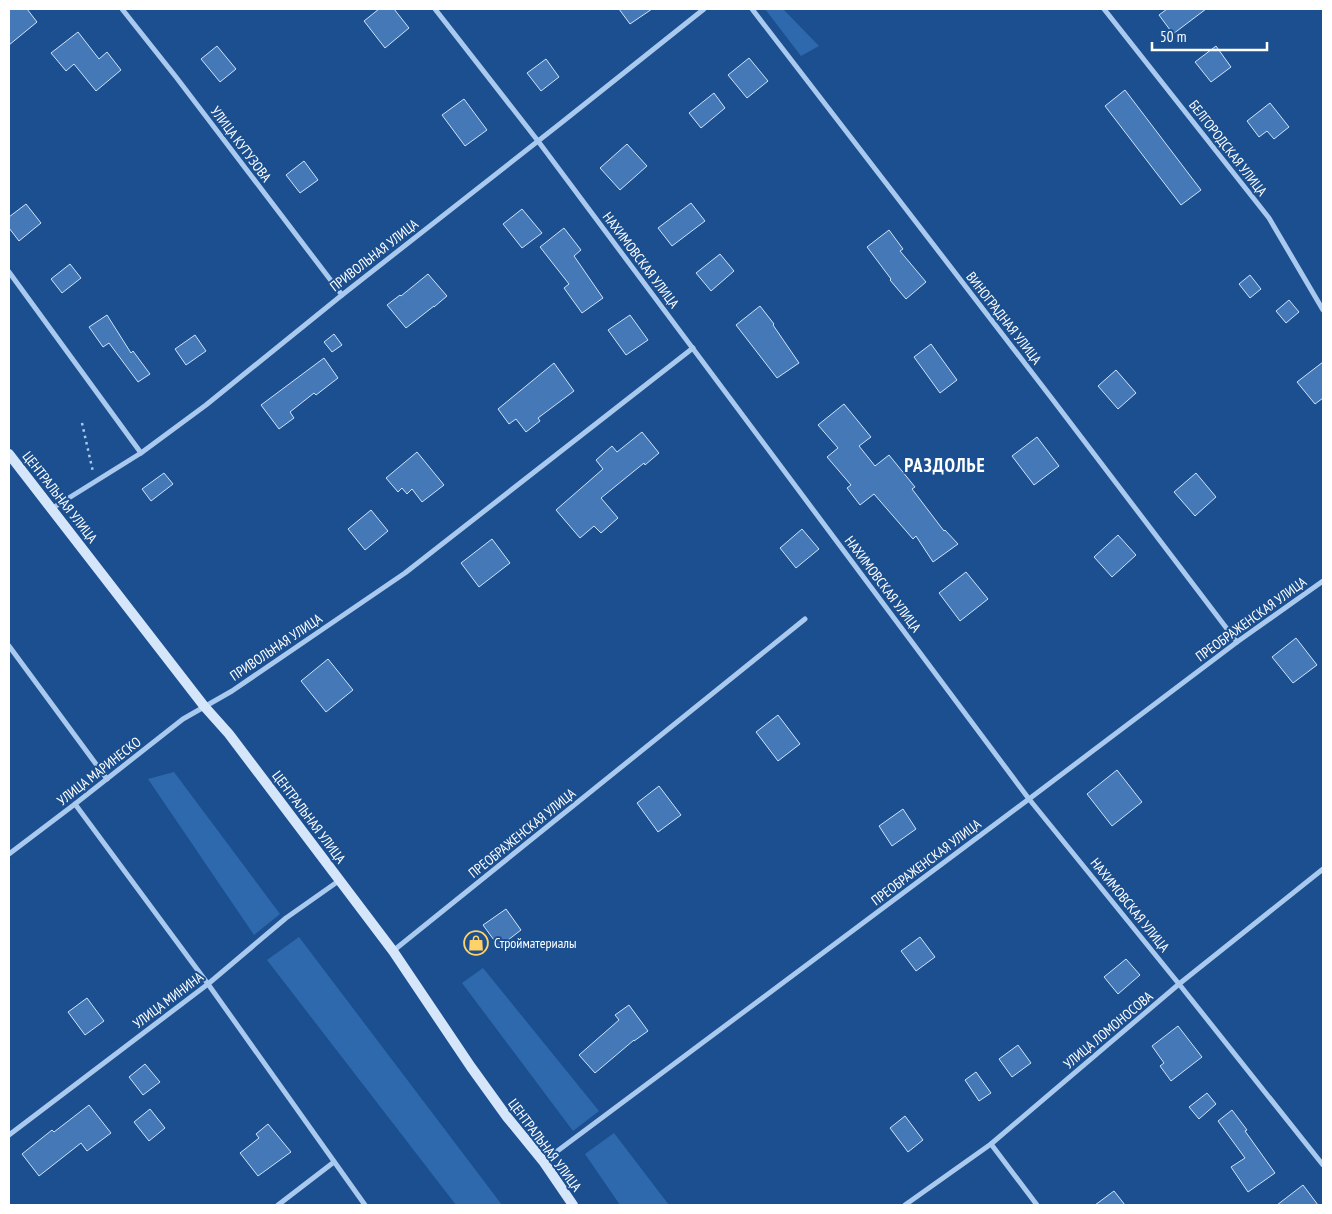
<svg xmlns="http://www.w3.org/2000/svg" width="1332" height="1214" font-family="'PT Sans Narrow',sans-serif">
  <style>
    .green { fill: #2e69ad }
    .building { fill: #4478b7; stroke: #cfe3fa }
    .lines { fill: none; stroke-linecap: round; stroke-linejoin: round }
    .path { stroke: #a9c9ee; stroke-width: 2.5; stroke-dasharray: 2.5 4; stroke-linecap: butt }
    .minor { stroke: #a9c9ee; stroke-width: 5 }
    .secondary { stroke: #d6e6fa; stroke-width: 10 }
    .labels { text-anchor: middle; stroke-width: 4; stroke-linejoin: round; paint-order: stroke }
    .street-label { font-size: 14px; fill: #fff; stroke: #1b4f8f }
    .poi-label { font-size: 14px; fill: #fff; stroke: #1b4f8f; text-anchor: start }
    .district-label { font-size: 19px; font-weight: bold; letter-spacing: 1px; fill: #fff; stroke: #1b4f8f }
  </style>
  <rect width="100%" height="100%" fill="#1b4f8f"/>
  <g class="green">
    <polygon points="765,9 783,9 819,46 801,56"/>
    <polygon points="174,772 280,914 254,935 148,779"/>
    <polygon points="299,937 502,1205 456,1205 267,960"/>
    <polygon points="483,968 599,1111 573,1131 462,983"/>
    <polygon points="614,1133 669,1205 620,1205 585,1154"/>
  </g>
  <g class="building">
    <polygon points="9,9 27,9 37,22 9,45"/>
    <polygon points="379,9 394,9 409,28 385,48 364,21"/>
    <polygon points="619,9 652,9 630,24"/>
    <polygon points="1167,9 1206,9 1173,34 1159,15"/>
    <polygon points="78,32 99,59 107,52 121,70 96,91 74,64 66,71 51,53"/>
    <polygon points="217,46 236,69 220,82 201,59"/>
    <polygon points="1216,46 1231,67 1211,82 1195,62"/>
    <polygon points="749,58 768,81 747,98 728,75"/>
    <polygon points="546,59 559,77 541,91 527,73"/>
    <polygon points="1125,90 1201,190 1181,205 1105,106"/>
    <polygon points="714,93 725,108 701,128 689,113"/>
    <polygon points="464,99 487,130 465,146 442,115"/>
    <polygon points="1270,103 1289,127 1274,139 1267,131 1259,137 1247,121"/>
    <polygon points="627,144 647,166 620,190 600,168"/>
    <polygon points="304,161 318,180 300,193 286,175"/>
    <polygon points="691,203 705,221 672,246 658,228"/>
    <polygon points="26,204 41,223 19,241 9,228 9,217"/>
    <polygon points="522,209 542,233 522,248 503,224"/>
    <polygon points="564,228 581,250 574,256 603,298 582,313 564,288 569,284 540,247"/>
    <polygon points="889,230 903,249 900,251 926,282 906,299 890,280 891,279 867,247"/>
    <polygon points="720,254 734,271 711,291 696,273"/>
    <polygon points="70,264 81,278 62,293 51,279"/>
    <polygon points="428,274 447,296 434,307 434,306 406,328 387,305 400,295 401,296"/>
    <polygon points="1250,275 1261,289 1250,298 1239,284"/>
    <polygon points="1289,300 1299,312 1286,323 1276,311"/>
    <polygon points="760,306 774,324 773,325 799,363 777,378 736,325"/>
    <polygon points="107,315 131,353 133,351 150,374 138,382 109,343 103,347 89,327"/>
    <polygon points="630,315 648,340 626,355 608,330"/>
    <polygon points="334,334 342,345 332,352 324,342"/>
    <polygon points="195,335 206,351 186,365 175,349"/>
    <polygon points="931,344 957,380 940,393 914,357"/>
    <polygon points="324,358 338,378 316,395 314,393 290,412 294,418 279,429 261,405"/>
    <polygon points="1323,362 1323,398 1315,404 1297,382"/>
    <polygon points="554,363 574,391 538,418 540,421 526,432 516,419 509,424 498,409"/>
    <polygon points="1116,370 1136,393 1118,409 1098,386"/>
    <polygon points="844,404 871,437 859,446 875,466 889,455 915,487 912,489 944,531 945,530 958,544 933,562 916,536 913,539 874,494 860,505 847,488 851,485 827,457 838,448 818,425"/>
    <polygon points="642,432 659,453 645,465 644,463 601,498 618,518 601,533 594,526 580,538 556,510 603,469 596,460 612,446 617,452"/>
    <polygon points="1037,437 1059,466 1034,485 1012,456"/>
    <polygon points="417,452 444,485 422,502 412,489 407,494 402,488 398,492 386,478"/>
    <polygon points="164,473 173,484 151,501 142,489"/>
    <polygon points="1196,473 1216,497 1195,516 1174,492"/>
    <polygon points="371,510 388,531 365,550 348,529"/>
    <polygon points="802,529 819,549 796,568 780,548"/>
    <polygon points="1118,535 1136,555 1112,577 1094,557"/>
    <polygon points="492,539 510,563 479,587 461,563"/>
    <polygon points="966,572 988,599 960,621 939,593"/>
    <polygon points="1296,638 1317,665 1293,683 1272,657"/>
    <polygon points="328,659 353,690 326,712 301,681"/>
    <polygon points="778,715 800,744 778,761 756,732"/>
    <polygon points="1117,770 1142,802 1112,826 1087,794"/>
    <polygon points="659,786 681,815 658,832 637,803"/>
    <polygon points="903,809 916,829 892,846 879,826"/>
    <polygon points="506,909 521,930 499,947 483,925"/>
    <polygon points="920,937 935,957 916,971 901,951"/>
    <polygon points="1126,959 1140,975 1118,994 1104,977"/>
    <polygon points="87,998 104,1021 85,1035 68,1012"/>
    <polygon points="629,1005 648,1031 634,1041 634,1040 595,1073 579,1055 619,1020 615,1015"/>
    <polygon points="1178,1026 1202,1057 1171,1081 1160,1066 1164,1063 1152,1046"/>
    <polygon points="1018,1045 1031,1063 1012,1077 999,1059"/>
    <polygon points="145,1064 160,1082 143,1095 129,1077"/>
    <polygon points="976,1072 991,1093 979,1101 965,1080"/>
    <polygon points="1207,1093 1216,1104 1199,1119 1189,1107"/>
    <polygon points="89,1105 111,1133 87,1151 81,1143 39,1176 22,1154 52,1130 54,1132"/>
    <polygon points="150,1109 165,1128 149,1141 134,1122"/>
    <polygon points="1232,1110 1247,1130 1245,1131 1275,1173 1248,1192 1231,1167 1245,1158 1218,1121"/>
    <polygon points="905,1116 923,1140 908,1152 890,1128"/>
    <polygon points="268,1124 291,1152 258,1176 240,1153 259,1138 256,1134"/>
    <polygon points="1303,1185 1318,1205 1277,1205"/>
    <polygon points="1114,1191 1125,1205 1095,1205"/>
  </g>
  <g class="lines">
    <polyline class="path" points="82,423 93,472"/>
    <g class="minor">
      <polyline points="122,9 176,77 342,295"/>
      <polyline points="435,9 538,141 1029,799 1179,984 1323,1165"/>
      <polyline points="752,9 1053,400 1237,642"/>
      <polyline points="1104,9 1269,218 1323,310"/>
      <polyline points="9,272 141,453"/>
      <polyline points="51,509 141,453 206,405 342,295 561,123 704,9"/>
      <polyline points="9,646 107,779"/>
      <polyline points="75,804 208,984 365,1205"/>
      <polyline points="9,854 75,804 183,719 232,691 405,573 693,348"/>
      <polyline points="393,951 805,619"/>
      <polyline points="9,1135 208,984 286,918 340,880"/>
      <polyline points="991,1144 1037,1205"/>
      <polyline points="544,1161 1029,799 1237,642 1323,581"/>
      <polyline points="278,1205 334,1162"/>
      <polyline points="905,1205 991,1144 1179,984 1323,869"/>
    </g>
    <polyline class="secondary" points="9,454 204,706 229,734 393,951 471,1067 507,1117 543,1161 573,1205"/>
  </g>
  <defs>
    <g id="shop-ring" transform="scale(1.25)"><circle r="9.5" fill="#1b4f8f" stroke="#ffd166" stroke-width="1.5"/><path d="M-5-2.5h2.3a2.7 3.5 0 0 1 5.4 0H5L5.5 6h-11ZM-1.5-2.5h3a1.5 2.3 0 0 0-3 0Z" fill="#ffd166"/></g>
  </defs>
  <g fill-rule="evenodd">
    <use href="#shop-ring" x="476" y="943"/>
  </g>
  <g class="labels">
    <g class="street-label">
      <text transform="translate(241 144) rotate(53)" y="5">УЛИЦА КУТУЗОВА</text>
      <text transform="translate(1228 148) rotate(52)" y="5">БЕЛГОРОДСКАЯ УЛИЦА</text>
      <text transform="translate(374 255) rotate(-38)" y="5">ПРИВОЛЬНАЯ УЛИЦА</text>
      <text transform="translate(641 260) rotate(53)" y="5">НАХИМОВСКАЯ УЛИЦА</text>
      <text transform="translate(1004 318) rotate(52)" y="5">ВИНОГРАДНАЯ УЛИЦА</text>
      <text transform="translate(60 497) rotate(52)" y="5">ЦЕНТРАЛЬНАЯ УЛИЦА</text>
      <text transform="translate(883 584) rotate(53)" y="5">НАХИМОВСКАЯ УЛИЦА</text>
      <text transform="translate(1251 619) rotate(-36)" y="5">ПРЕОБРАЖЕНСКАЯ УЛИЦА</text>
      <text transform="translate(276 647) rotate(-34)" y="5">ПРИВОЛЬНАЯ УЛИЦА</text>
      <text transform="translate(99 771) rotate(-38)" y="5">УЛИЦА МАРИНЕСКО</text>
      <text transform="translate(309 817) rotate(53)" y="5">ЦЕНТРАЛЬНАЯ УЛИЦА</text>
      <text transform="translate(522 833) rotate(-39)" y="5">ПРЕОБРАЖЕНСКАЯ УЛИЦА</text>
      <text transform="translate(926 862) rotate(-37)" y="5">ПРЕОБРАЖЕНСКАЯ УЛИЦА</text>
      <text transform="translate(1130 905) rotate(51)" y="5">НАХИМОВСКАЯ УЛИЦА</text>
      <text transform="translate(168 1000) rotate(-37)" y="5">УЛИЦА МИНИНА</text>
      <text transform="translate(1108 1030) rotate(-40)" y="5">УЛИЦА ЛОМОНОСОВА</text>
      <text transform="translate(545 1145) rotate(53)" y="5">ЦЕНТРАЛЬНАЯ УЛИЦА</text>
    </g>
    <g class="poi-label">
      <text x="494" y="948">Стройматериалы</text>
    </g>
    <g class="district-label">
      <text x="945" y="472">РАЗДОЛЬЕ</text>
    </g>
  </g>
  <rect width="1332" height="1214" fill="none" stroke="#ffffff" stroke-width="20"/>
  <path d="M1152 42v8h115v-8" fill="none" stroke="#ffffff" stroke-width="2.5"/>
  <text x="1160" y="42" font-size="15" fill="#ffffff" stroke="#1b4f8f" stroke-width="4" paint-order="stroke">50 m</text>
</svg>
